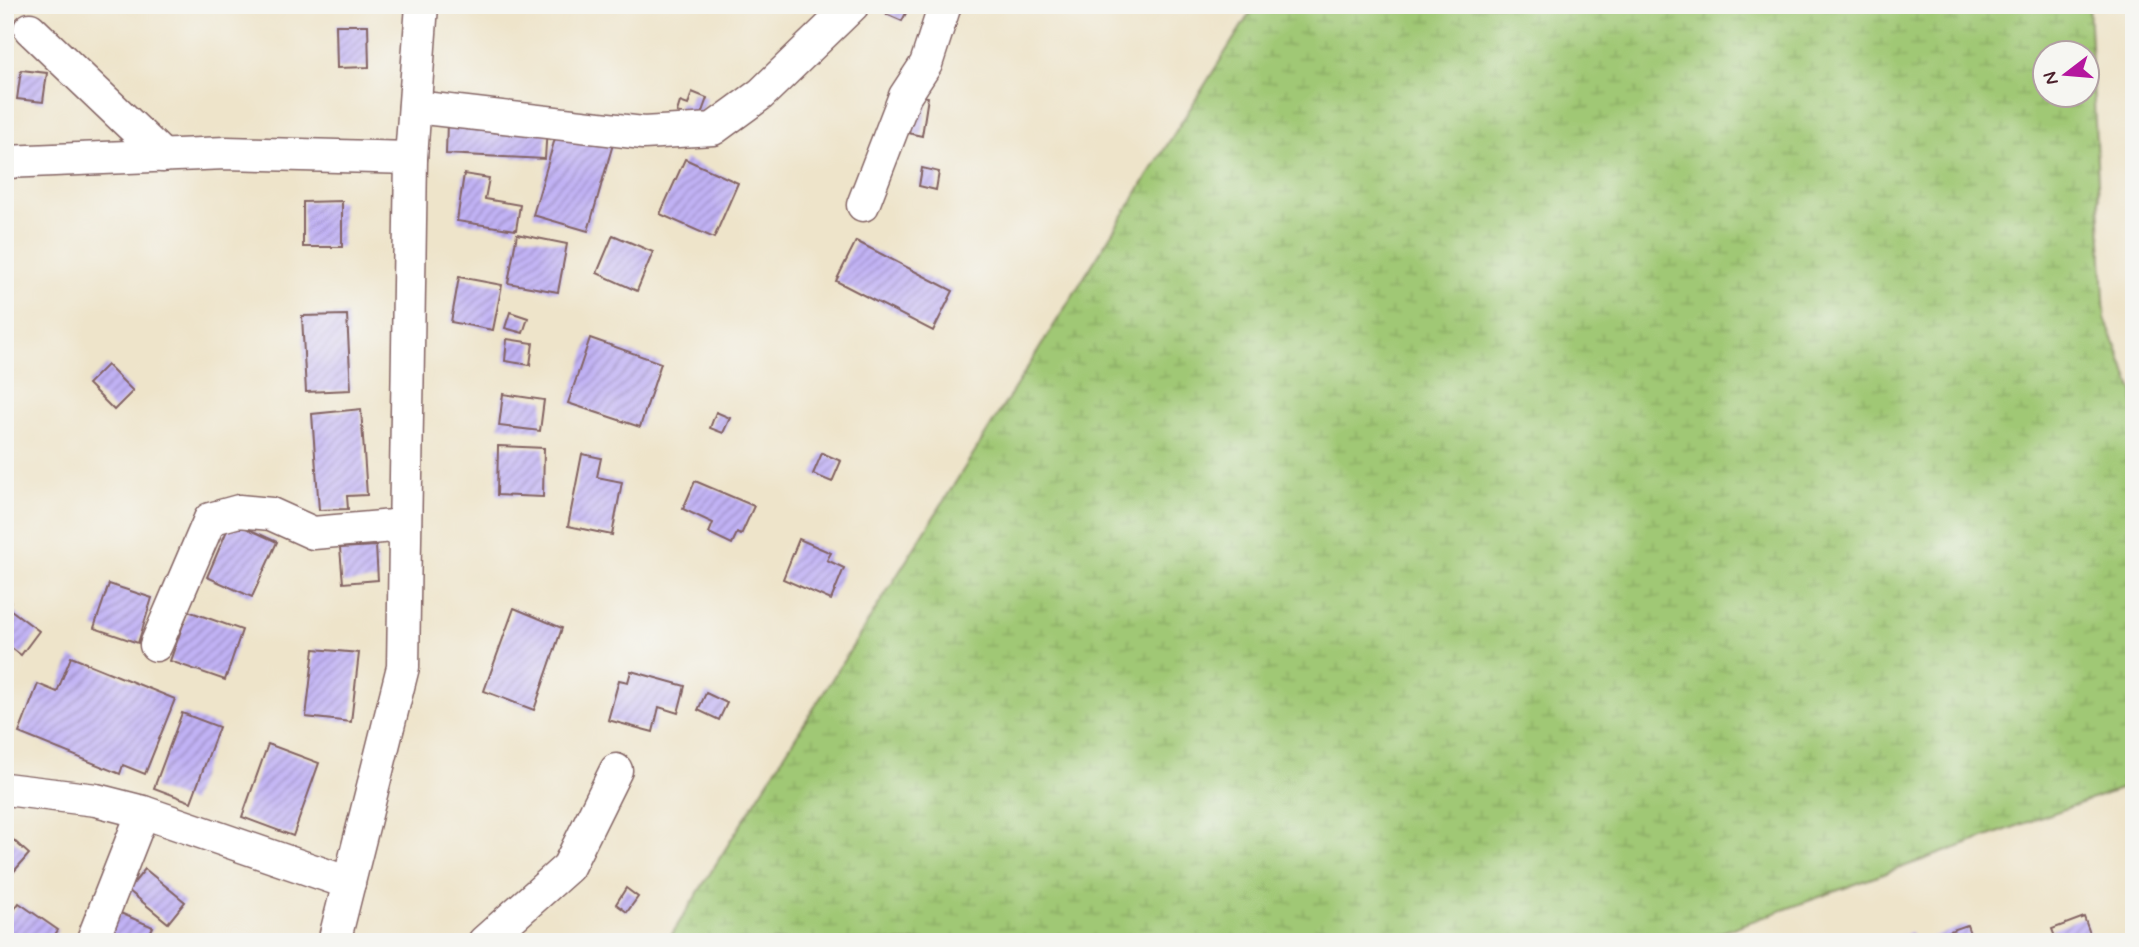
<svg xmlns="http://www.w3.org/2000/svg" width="2139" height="947" font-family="Mynerve,sans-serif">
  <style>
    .wetland { fill: url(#wetland-marsh); stroke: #757450; stroke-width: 2; fill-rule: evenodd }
    .building { fill: url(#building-hatch) }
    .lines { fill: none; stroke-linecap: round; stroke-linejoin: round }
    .street-casing { stroke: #836463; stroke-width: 35 }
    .street { stroke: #fff; stroke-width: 32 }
  </style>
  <defs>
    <pattern id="wetland-marsh" width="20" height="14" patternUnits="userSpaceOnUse" patternTransform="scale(1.75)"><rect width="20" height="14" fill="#a0c874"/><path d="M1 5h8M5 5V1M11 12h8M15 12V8" fill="none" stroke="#8bab65"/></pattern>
    <pattern id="building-hatch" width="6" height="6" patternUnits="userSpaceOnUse" patternTransform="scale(1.75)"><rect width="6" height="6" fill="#c1b2f5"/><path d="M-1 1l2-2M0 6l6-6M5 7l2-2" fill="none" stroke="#9f90c7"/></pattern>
  </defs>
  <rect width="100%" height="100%" fill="#f6f6f2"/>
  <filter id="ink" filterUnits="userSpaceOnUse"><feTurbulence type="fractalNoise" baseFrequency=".0143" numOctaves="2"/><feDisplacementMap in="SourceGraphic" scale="14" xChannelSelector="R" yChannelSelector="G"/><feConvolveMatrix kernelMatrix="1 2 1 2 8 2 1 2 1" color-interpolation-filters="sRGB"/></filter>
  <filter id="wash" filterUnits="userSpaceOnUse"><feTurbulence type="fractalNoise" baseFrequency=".00686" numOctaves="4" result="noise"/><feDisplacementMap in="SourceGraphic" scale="28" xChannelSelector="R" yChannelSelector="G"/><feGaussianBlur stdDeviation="1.57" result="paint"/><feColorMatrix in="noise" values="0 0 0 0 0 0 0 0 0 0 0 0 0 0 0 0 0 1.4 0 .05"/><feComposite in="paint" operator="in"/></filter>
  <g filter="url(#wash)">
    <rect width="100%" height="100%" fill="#eee4ca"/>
    <path class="wetland" d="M1255 5H2089L2105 318 2134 393V784L1694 942H667ZM2044 52H2086V94H2044Z"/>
    <g id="blocks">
      <g class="building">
        <polygon points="891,5 909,7 902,21 886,14"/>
        <polygon points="5,17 14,18 8,62 5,61"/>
        <polygon points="336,25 368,25 369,67 337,68"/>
        <polygon points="21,70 47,73 43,102 17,99"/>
        <polygon points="692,92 707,98 699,120 677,112 680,102 688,105"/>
        <polygon points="914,95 928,97 922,136 908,133"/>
        <polygon points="447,122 547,127 545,159 446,154"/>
        <polygon points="558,128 613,144 588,231 533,215"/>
        <polygon points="685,159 738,183 714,238 660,214"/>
        <polygon points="922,168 939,172 936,190 919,186"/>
        <polygon points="464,174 489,178 485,199 520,205 516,230 457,221"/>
        <polygon points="342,201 342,247 303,247 303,202"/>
        <polygon points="517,234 567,244 558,292 508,283"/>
        <polygon points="613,235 653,252 637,291 597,273"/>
        <polygon points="856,241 953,291 933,331 836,281"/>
        <polygon points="459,277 502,285 493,330 451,322"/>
        <polygon points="510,312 528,318 523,333 505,328"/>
        <polygon points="347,315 351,390 306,392 302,316"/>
        <polygon points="590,338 661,363 640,427 568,403"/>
        <polygon points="507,339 533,343 530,365 505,361"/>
        <polygon points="107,365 133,391 114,410 88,384"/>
        <polygon points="503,394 544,400 540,431 499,426"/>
        <polygon points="361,409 367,495 347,496 348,509 319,510 312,414"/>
        <polygon points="716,412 730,418 723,433 710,428"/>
        <polygon points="498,446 544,448 543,497 497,495"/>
        <polygon points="822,453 841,461 832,482 813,474"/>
        <polygon points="582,454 601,458 597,477 622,482 612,535 568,526"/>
        <polygon points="695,481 754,506 741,535 737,533 732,544 709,533 713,523 683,509"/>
        <polygon points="231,521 277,542 252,597 207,577"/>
        <polygon points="799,539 831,553 827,560 844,568 831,600 783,579"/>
        <polygon points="376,546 378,580 343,583 340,548"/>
        <polygon points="109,584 152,598 138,643 94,628"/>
        <polygon points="5,597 11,601 7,607 39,631 21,655 5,643"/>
        <polygon points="514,608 562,628 534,710 484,691"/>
        <polygon points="188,611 242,630 225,680 170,661"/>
        <polygon points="314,649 359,653 351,722 306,717"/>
        <polygon points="71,657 175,699 145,774 123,765 120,774 19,733 38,684 57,692"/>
        <polygon points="631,671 685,686 678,713 659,707 653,732 608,720 619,680 628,682"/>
        <polygon points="706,693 727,703 719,720 698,710"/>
        <polygon points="182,713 219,727 191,802 154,788"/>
        <polygon points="268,744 319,763 293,836 242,817"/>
        <polygon points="11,838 29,854 10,876 5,872 5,845"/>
        <polygon points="145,869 185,902 168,923 128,890"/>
        <polygon points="626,888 638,897 627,912 616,904"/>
        <polygon points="19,903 58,930 50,942 5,942 5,923"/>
        <polygon points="118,912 153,927 148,937 159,942 105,942"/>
        <polygon points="2084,917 2093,942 2057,942 2052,929"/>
        <polygon points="1967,925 1973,942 1928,942 1927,939"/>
        <polygon points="1911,932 1914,942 1880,942 1880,941"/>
      </g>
    </g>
  </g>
  <g filter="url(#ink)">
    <use href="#blocks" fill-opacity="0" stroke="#836463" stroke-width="2"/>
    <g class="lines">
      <g class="street-casing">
        <g id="street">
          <polyline points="30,29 163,156"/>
          <polyline points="415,107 643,133 713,129 761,94 853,5"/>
          <polyline points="5,162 226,153 411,158"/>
          <polyline points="863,205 905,96 926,64 945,5"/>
          <polyline points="156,645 210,519 239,511 271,514 313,533 405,525"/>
          <polyline points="5,789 96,800 143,812 349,883"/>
          <polyline points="92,942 143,812"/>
          <polyline points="334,942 403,667 411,158 422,5"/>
          <polyline points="484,942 568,867 616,770"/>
        </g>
      </g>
      <use href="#street" class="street"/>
    </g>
  </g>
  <rect width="2139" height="947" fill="none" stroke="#f6f6f2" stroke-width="28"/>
  <g transform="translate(2066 74) rotate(254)"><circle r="33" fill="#f6f6f2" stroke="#b1a0a2" stroke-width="2"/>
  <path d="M0-5L12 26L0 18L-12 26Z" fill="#b5179e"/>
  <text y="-10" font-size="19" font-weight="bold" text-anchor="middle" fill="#4a1f2b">N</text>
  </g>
</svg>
